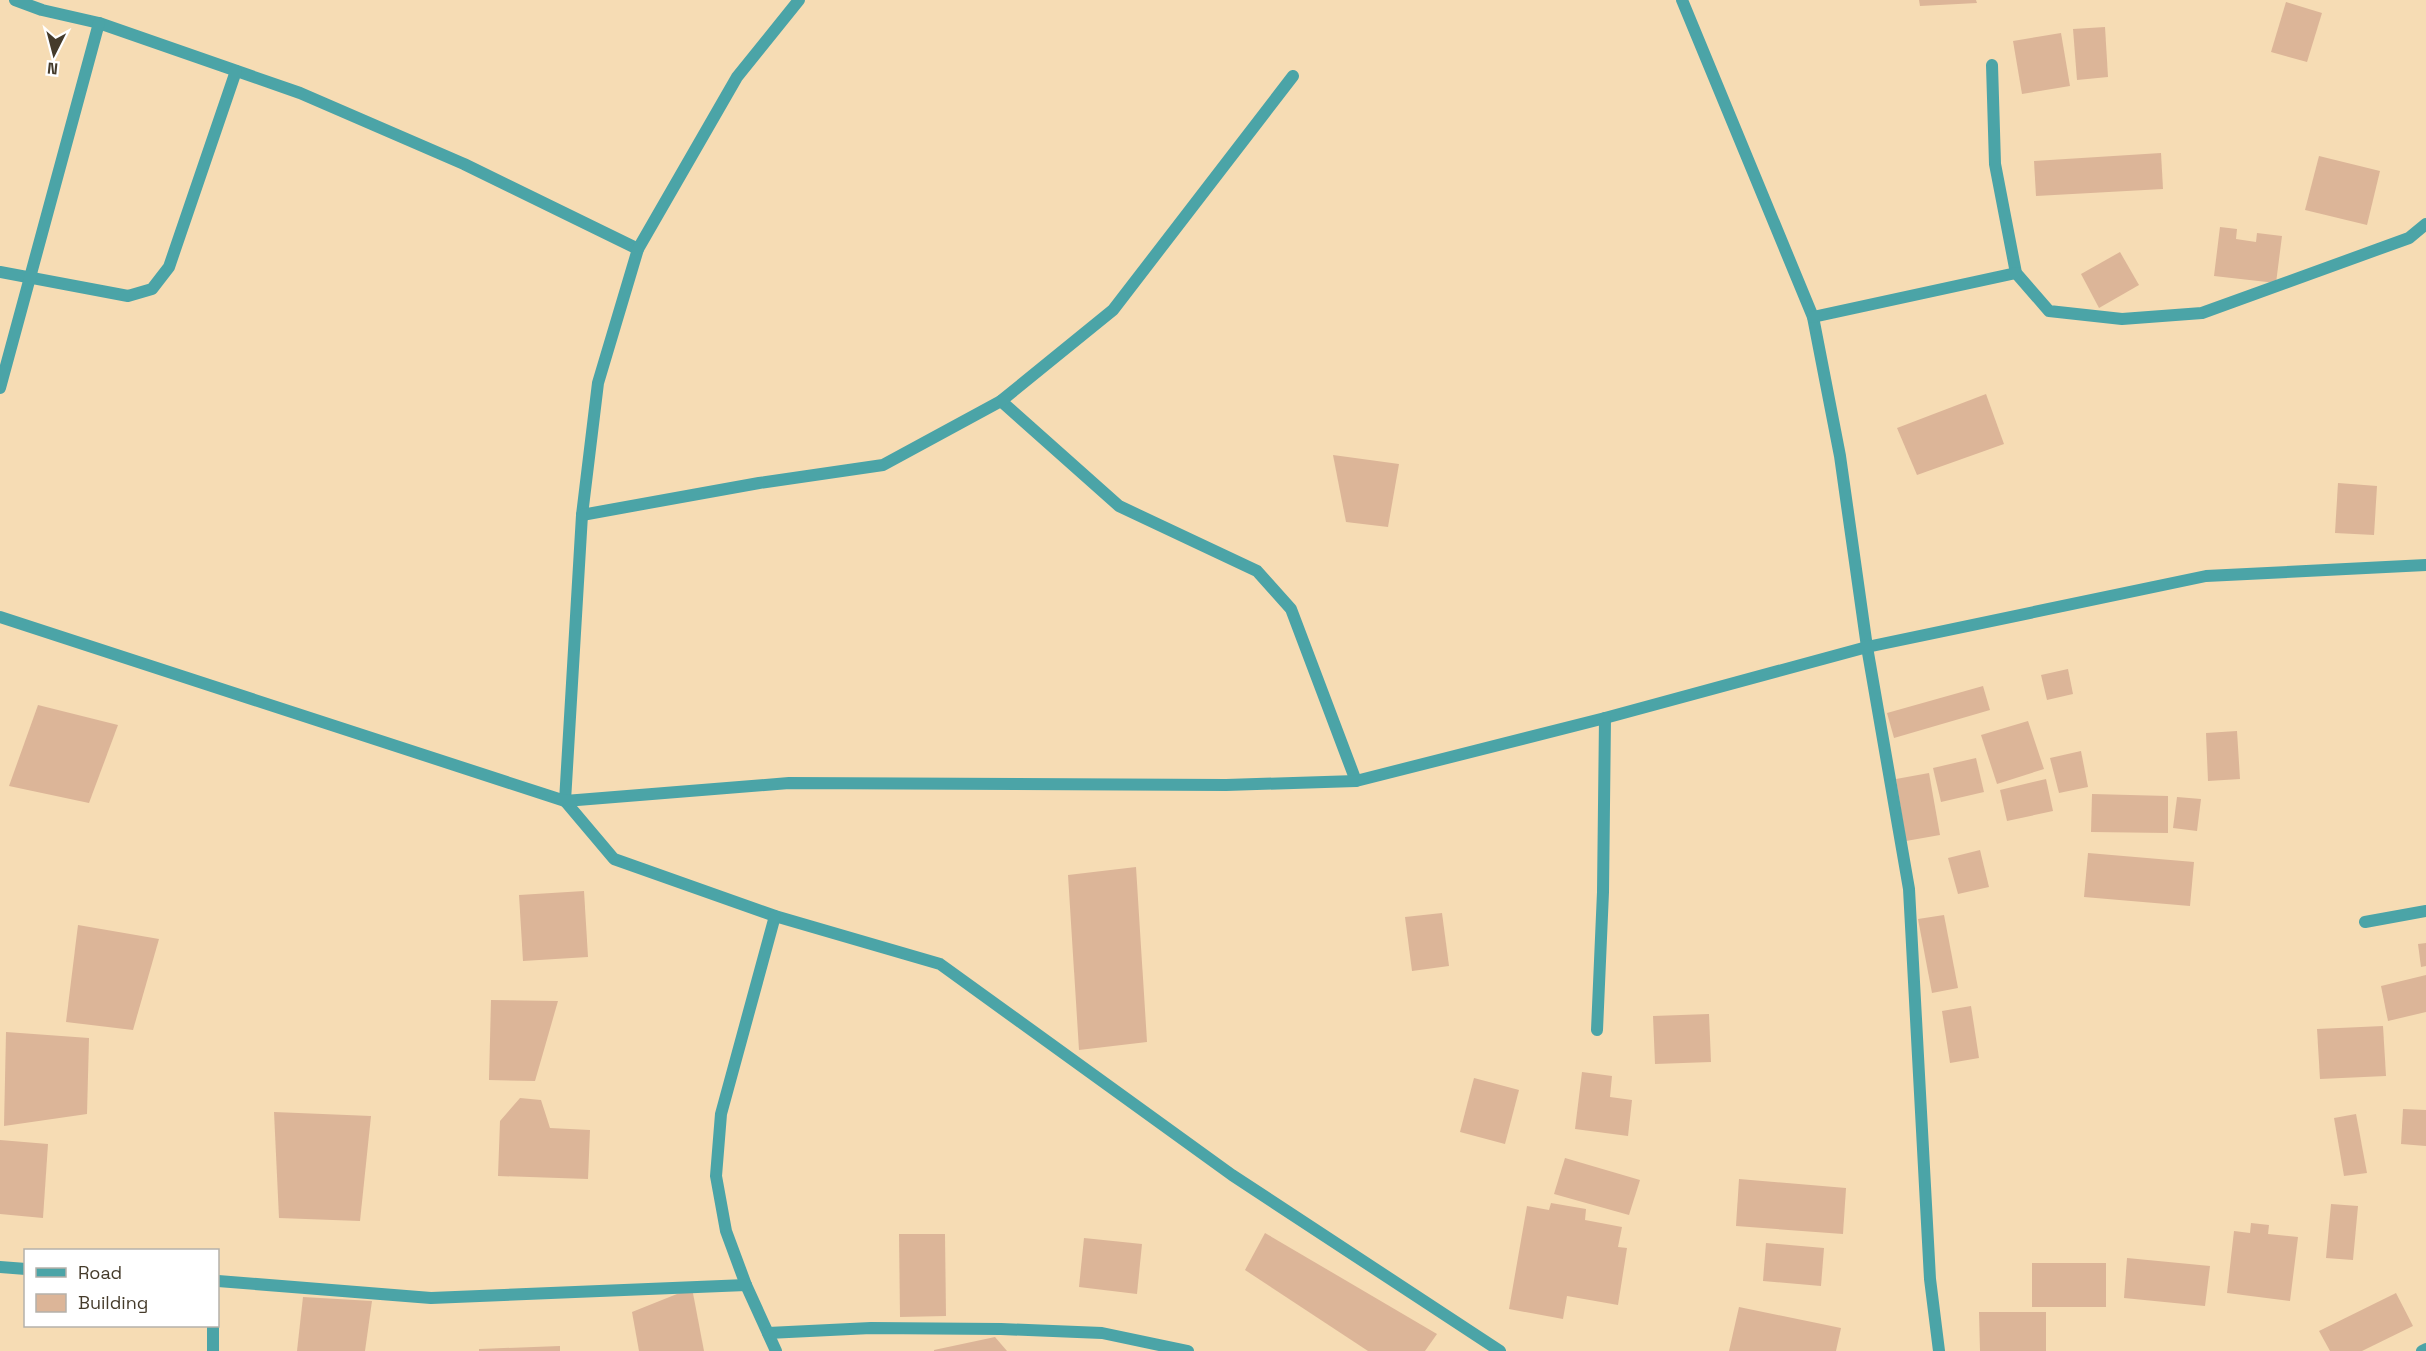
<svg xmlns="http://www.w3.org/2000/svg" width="2426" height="1351" font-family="'Space Grotesk',sans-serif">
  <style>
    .building { fill: #dcb598 }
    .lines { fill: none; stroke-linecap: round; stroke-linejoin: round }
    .street { stroke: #4ba4a7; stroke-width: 12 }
  </style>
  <rect width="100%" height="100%" fill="#f6dcb4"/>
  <g class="building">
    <polygon points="1919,0 1976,0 1977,3 1920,6"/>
    <polygon points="2286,2 2322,13 2307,62 2271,52"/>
    <polygon points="2105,27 2108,77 2077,80 2073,29"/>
    <polygon points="2061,33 2070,86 2022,94 2013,41"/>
    <polygon points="2161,153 2163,189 2036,196 2034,161"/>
    <polygon points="2319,156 2380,171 2367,225 2305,210"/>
    <polygon points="2220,227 2237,229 2236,239 2256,242 2257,233 2282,236 2276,283 2214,276"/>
    <polygon points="2120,252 2139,285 2099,308 2081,274"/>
    <polygon points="1986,394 2004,444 1917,475 1897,428"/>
    <polygon points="1333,455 1399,464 1388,527 1346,522"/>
    <polygon points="2338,483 2377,486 2374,535 2335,533"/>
    <polygon points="2068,669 2073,694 2047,700 2041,675"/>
    <polygon points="1983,686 1990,710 1894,738 1887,713"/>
    <polygon points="38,705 118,725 89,803 9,786"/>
    <polygon points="2028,721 2044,769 1997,784 1981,735"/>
    <polygon points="2237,731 2240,779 2208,781 2206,733"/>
    <polygon points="2081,751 2088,787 2059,793 2050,758"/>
    <polygon points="1976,758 1984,792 1941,802 1933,768"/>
    <polygon points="1929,773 1940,835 1906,841 1896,779"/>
    <polygon points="2046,779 2053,811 2007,821 2000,790"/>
    <polygon points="2092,794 2168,796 2168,833 2091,832"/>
    <polygon points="2177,797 2201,799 2197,831 2173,828"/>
    <polygon points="1980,850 1989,887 1958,894 1948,858"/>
    <polygon points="2088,853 2194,862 2190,906 2084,897"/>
    <polygon points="1136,867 1147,1042 1079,1050 1068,875"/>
    <polygon points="584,891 588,957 523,961 519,895"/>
    <polygon points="1442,913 1449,966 1412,971 1405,917"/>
    <polygon points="1944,915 1958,988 1932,993 1918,919"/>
    <polygon points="78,925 159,939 133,1030 66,1022"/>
    <polygon points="2426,943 2426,966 2421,967 2418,944"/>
    <polygon points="2426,975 2426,1012 2388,1021 2381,986"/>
    <polygon points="491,1000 558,1001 535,1081 489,1080"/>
    <polygon points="1971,1006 1979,1058 1950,1063 1942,1011"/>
    <polygon points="1709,1014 1711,1062 1655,1064 1653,1016"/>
    <polygon points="2383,1026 2386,1076 2320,1079 2317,1029"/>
    <polygon points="6,1032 89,1038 87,1114 4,1126"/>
    <polygon points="1582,1072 1612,1076 1610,1097 1632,1100 1628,1136 1575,1129"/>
    <polygon points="1474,1078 1519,1090 1505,1144 1460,1132"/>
    <polygon points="520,1098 541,1100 550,1128 590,1130 588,1179 498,1176 500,1121"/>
    <polygon points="2403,1109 2426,1110 2426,1146 2401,1144"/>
    <polygon points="274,1112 371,1116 360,1221 279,1218"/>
    <polygon points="2356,1114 2367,1173 2344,1176 2334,1118"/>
    <polygon points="0,1140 48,1144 43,1218 0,1214"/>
    <polygon points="1565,1158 1640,1180 1629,1215 1554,1194"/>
    <polygon points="1739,1179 1846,1188 1843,1234 1736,1226"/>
    <polygon points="1551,1203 1586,1209 1585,1220 1622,1227 1618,1247 1627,1248 1618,1305 1567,1296 1563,1319 1509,1309 1527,1206 1549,1210"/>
    <polygon points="2331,1204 2358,1206 2353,1260 2326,1258"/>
    <polygon points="2251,1223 2269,1225 2268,1234 2298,1237 2290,1301 2227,1293 2234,1231 2250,1233"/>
    <polygon points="1265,1233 1437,1334 1425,1351 1368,1351 1245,1270"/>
    <polygon points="899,1234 945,1234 946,1316 900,1317"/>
    <polygon points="1084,1238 1142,1244 1137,1294 1079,1287"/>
    <polygon points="1766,1243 1824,1248 1821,1286 1763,1281"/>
    <polygon points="2127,1258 2210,1266 2205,1306 2124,1298"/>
    <rect x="2032" y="1263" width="74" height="44"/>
    <polygon points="692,1288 704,1351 639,1351 632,1312"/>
    <polygon points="2396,1293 2413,1326 2362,1351 2330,1351 2319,1331"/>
    <polygon points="303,1297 372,1301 365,1351 297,1351"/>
    <polygon points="1739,1307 1841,1328 1836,1351 1729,1351"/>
    <polygon points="1979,1312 2046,1312 2046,1351 1980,1351"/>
    <polygon points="995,1337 1007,1351 934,1351 934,1350"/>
    <polygon points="560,1346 560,1351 479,1351 479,1349"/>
  </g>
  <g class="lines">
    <g class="street">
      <polyline points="15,0 42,10 99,23 300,93 464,164 638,249"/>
      <polyline points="799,0 737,77 638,249 598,383 582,515 565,801 614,859 775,916 940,964 1232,1175 1500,1351"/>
      <polyline points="1682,0 1813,317 1840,456 1867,647 1909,889 1930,1279 1939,1351"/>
      <polyline points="1992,65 1995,164 2016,273 2049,311 2122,319 2202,313 2409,238 2426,224"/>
      <polyline points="0,272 128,296 152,289 169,267 236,71"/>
      <polyline points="1813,317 2016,273"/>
      <polyline points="0,388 99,23"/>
      <polyline points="1001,401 1119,506 1257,571 1291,609 1356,781"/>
      <polyline points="582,515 759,483 883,465 1001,401 1113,310 1293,76"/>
      <polyline points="0,617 565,801 789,783 1226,785 1356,781 1605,718 1867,647 2206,576 2426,565"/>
      <polyline points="775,916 721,1114 716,1176 726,1231 746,1285 776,1351"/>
      <polyline points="2365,922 2426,911"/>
      <polyline points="1597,1030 1603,892 1605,718"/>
      <polyline points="0,1267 26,1269"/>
      <polyline points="218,1281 431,1298 746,1285"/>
      <polyline points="768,1333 871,1328 1001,1329 1102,1333 1188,1351"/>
      <polyline points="213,1351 213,1326"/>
      <polyline points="2422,1351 2426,1349"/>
    </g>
  </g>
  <rect x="24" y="1249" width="195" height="78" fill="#ffffff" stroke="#b5b1aa" stroke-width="1.5"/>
  <rect x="36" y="1268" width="30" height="9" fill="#4ba4a7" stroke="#b5b1aa" stroke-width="1.5"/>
  <text x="78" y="1279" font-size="18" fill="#453b2b">Road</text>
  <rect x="36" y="1294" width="30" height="18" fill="#dcb598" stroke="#b5b1aa" stroke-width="1.5"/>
  <text x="78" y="1309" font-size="18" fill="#453b2b">Building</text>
  <g transform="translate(54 54) rotate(186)" stroke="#ffffff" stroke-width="4.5" paint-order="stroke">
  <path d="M0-4.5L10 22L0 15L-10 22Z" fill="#453b2b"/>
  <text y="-9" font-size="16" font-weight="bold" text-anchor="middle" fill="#453b2b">N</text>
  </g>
</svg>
